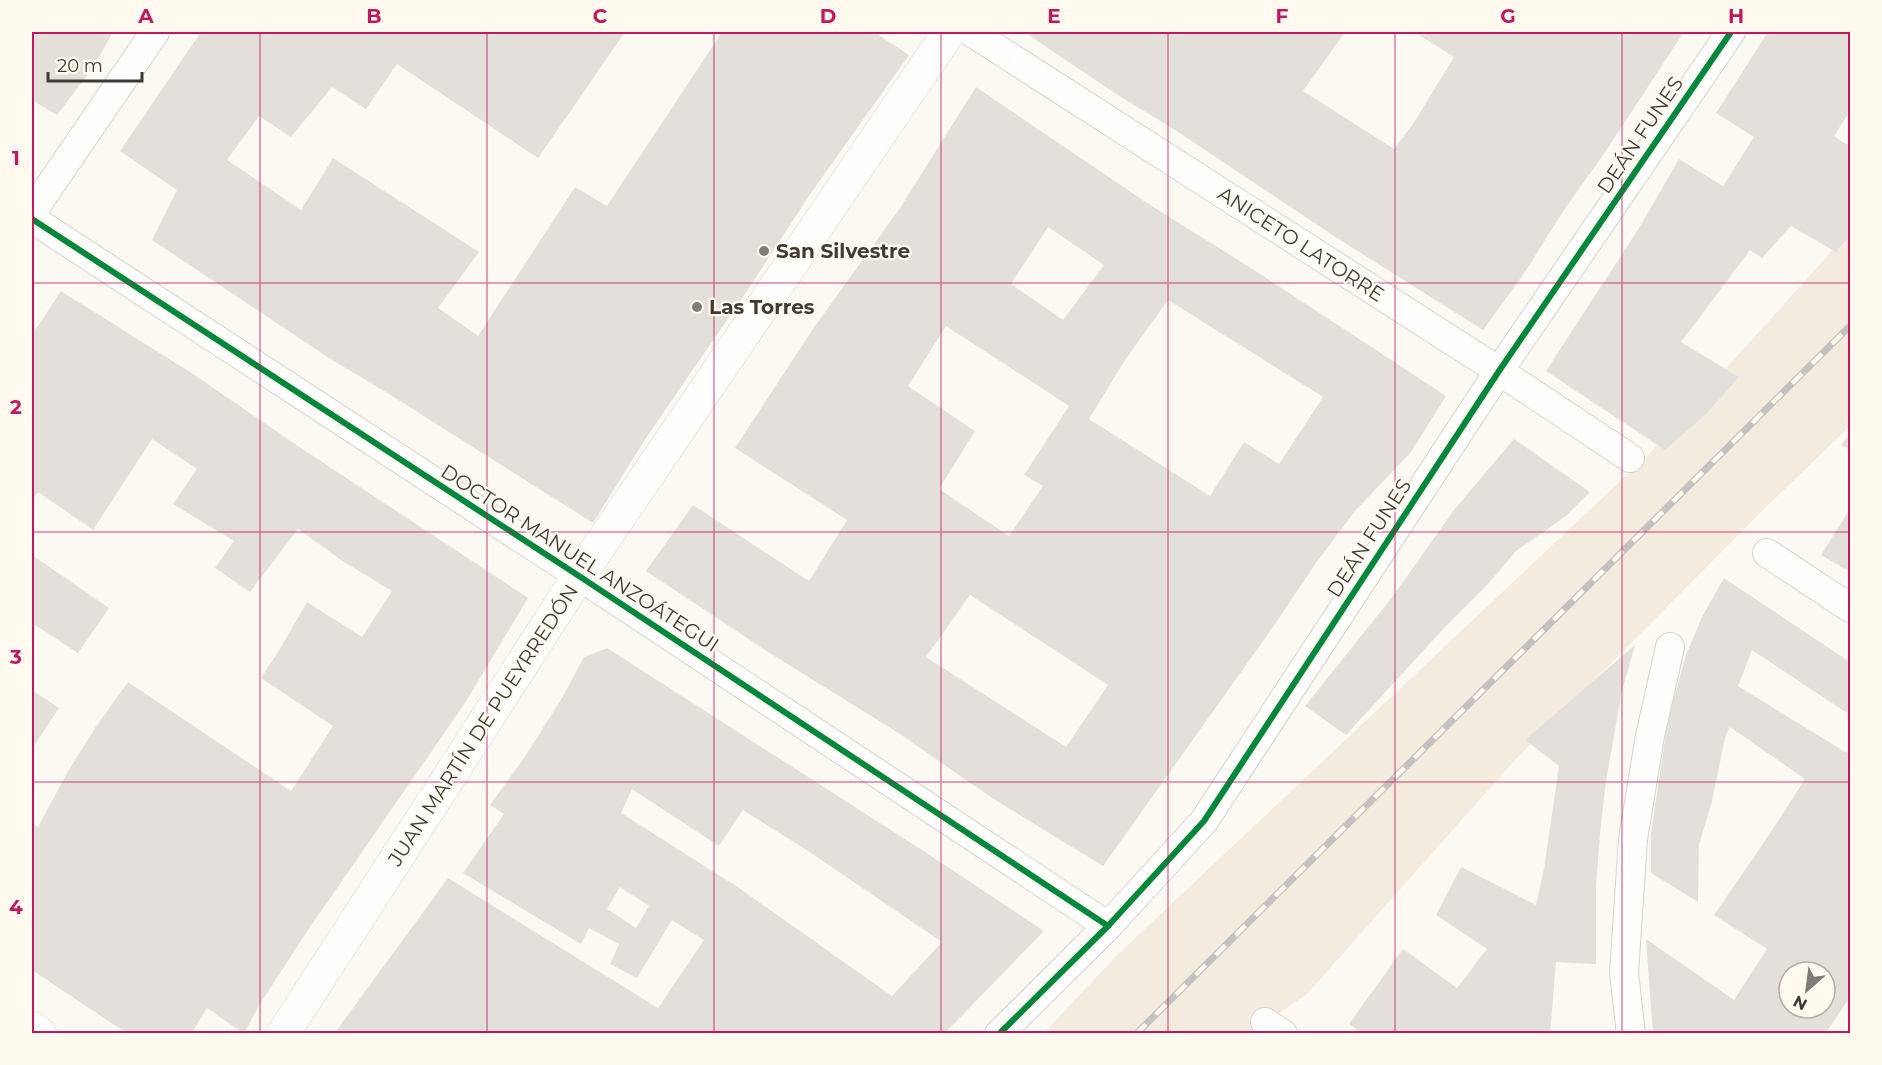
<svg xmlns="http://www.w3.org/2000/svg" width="1882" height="1065" font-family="Montserrat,sans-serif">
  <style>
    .built { fill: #f3ebde }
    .building { fill: #e3e0db; fill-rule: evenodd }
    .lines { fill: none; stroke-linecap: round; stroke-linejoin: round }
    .minor-casing { stroke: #d6d3ce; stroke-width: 30 }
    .tertiary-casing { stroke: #d6d3ce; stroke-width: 34 }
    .minor { stroke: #fffefd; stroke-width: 28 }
    .tertiary { stroke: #fffefd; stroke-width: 33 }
    .rail-casing { stroke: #c4c2c1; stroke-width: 7 }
    .rail { stroke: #fff9ef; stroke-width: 4.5; stroke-dasharray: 14; stroke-linecap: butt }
    .cycleway-casing { stroke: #fff9ef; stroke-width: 10 }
    .cycleway { stroke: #00873e; stroke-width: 6 }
    .grid { fill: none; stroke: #c2185b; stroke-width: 1.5; stroke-opacity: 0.55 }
    .poi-dot { fill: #807d78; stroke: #fff9ef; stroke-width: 2 }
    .labels { text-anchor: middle; stroke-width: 4.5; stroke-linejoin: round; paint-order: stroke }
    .street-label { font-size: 20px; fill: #3e3b36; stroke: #fff9ef }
    .poi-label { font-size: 20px; font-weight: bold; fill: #3e3b36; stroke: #fff9ef; text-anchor: start }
    .neatline { fill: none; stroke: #c2185b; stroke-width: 2 }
    .grid-label { font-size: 20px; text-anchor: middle; font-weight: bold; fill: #c2185b }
  </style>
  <rect width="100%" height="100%" fill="#fcf8f2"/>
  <polygon class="built" points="1850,231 1850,426 1762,511 1514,761 1307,994 1250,1033 1043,1034 1115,957 1647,456"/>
  <g class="building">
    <polygon points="32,32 113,32 94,66 57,115 32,100"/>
    <polygon points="201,32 625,32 538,158 397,64 366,109 332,87 291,137 259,116 227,160 301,210 333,158 479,252 438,308 478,336 575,187 607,206 720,35 713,32 874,32 909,55 811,193 747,291 646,438 593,523 381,389 332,360 152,240 177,190 120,151"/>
    <polygon points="1024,32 1345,32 1303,91 1394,149 1415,121 1454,57 1414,32 1684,32 1605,152 1562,213 1525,272 1483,330 1337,238 1172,128 1116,94"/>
    <polygon points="1768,32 1850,32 1850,111 1834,136 1850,147 1850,235 1836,252 1791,226 1762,258 1750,250 1681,342 1739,377 1706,414 1665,450 1546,371 1639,228 1679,159 1723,186 1754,137 1716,113"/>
    <path d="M976 87 1147 203 1254 270 1446 396 1411 452 1355 511 1316 563 1273 627 1103 866 992 798 897 732 768 652 646 571 693 505 809 581 847 520 735 448 815 326 900 208ZM1048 227 1104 265 1063 320 1011 284ZM1168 300 1323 397 1279 464 1244 442 1210 496 1089 419 1125 360ZM946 326 1069 406 1024 475 1043 486 1009 536 939 489 975 431 908 386ZM970 595 1108 685 1066 747 926 657Z"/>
    <polygon points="61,291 193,374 298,446 528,598 465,703 306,933 258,1007 244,1034 207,1008 191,1034 128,1034 32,970 32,823 38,827 67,773 95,728 128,682 291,791 333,726 261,678 280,649 307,602 362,637 392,591 341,560 298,529 250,592 215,568 234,541 173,504 197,469 152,439 93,530 38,492 32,500 32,335"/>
    <polygon points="1850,434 1850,450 1841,445"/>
    <polygon points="1514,439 1590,492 1566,516 1516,551 1489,583 1444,628 1346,735 1305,706 1393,596 1454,510"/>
    <polygon points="1850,509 1850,572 1821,555"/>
    <polygon points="32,555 109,608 78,653 32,623"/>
    <path d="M1724 578 1850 662V715L1752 650 1738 686 1850 755V997L1825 1034H1653L1646 939 1734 1000 1767 949 1714 915 1769 835 1805 779 1730 727 1725 738 1712 801 1699 845 1698 902 1651 873V834L1668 719 1686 655 1702 617ZM1789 972H1825V1008H1789Z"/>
    <polygon points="1635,645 1622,691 1606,781 1600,834 1596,885 1596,964 1556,962 1550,1034 1363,1034 1349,1024 1403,949 1457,988 1487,949 1436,915 1461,867 1536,905 1544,869 1559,766 1525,740"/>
    <path d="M607 648 922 850 1044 931 944 1034H334L448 878 658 1008 704 940 672 920 637 978 610 964 619 944 589 928 581 944 463 873 504 814 490 805 526 755 562 698 584 657ZM632 789 719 846 743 810 808 851 942 942 892 996 739 888 621 813ZM620 887 649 906 636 928 607 909Z"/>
    <polygon points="32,690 59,708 32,749"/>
  </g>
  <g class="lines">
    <g class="minor-casing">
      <g id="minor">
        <polyline points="971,32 1499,371 1630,458"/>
        <polyline points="32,212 155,32"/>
        <polyline points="32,219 579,576 1108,926"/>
        <polyline points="1767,553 1850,608"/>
        <polyline points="1265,1022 1283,1034"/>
        <polyline points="999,1034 1108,926 1204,821 1499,371 1731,32"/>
        <polyline points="1631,1034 1624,973 1633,839 1650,736 1670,647"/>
      </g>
    </g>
    <g class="tertiary-casing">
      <g id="tertiary">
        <polyline points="32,1028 40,1034"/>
        <polyline points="283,1034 579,576 949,32"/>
      </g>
    </g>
    <use href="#minor" class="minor"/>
    <use href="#tertiary" class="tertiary"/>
    <g class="rail-casing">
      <polyline id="rail" points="1136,1034 1850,326"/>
    </g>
    <use href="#rail" class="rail"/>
    <g class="cycleway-casing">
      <g id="cycleway">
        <polyline points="32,219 579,576 1108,926"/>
        <polyline points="999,1034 1108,926 1204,821 1499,371 1731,32"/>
      </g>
    </g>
    <use href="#cycleway" class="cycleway"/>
  </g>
  <path class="grid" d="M260 32V1034M487 32V1034M714 32V1034M941 32V1034M1168 32V1034M1395 32V1034M1622 32V1034M32 283H1850M32 532H1850M32 782H1850"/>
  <g class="poi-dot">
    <circle cx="764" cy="251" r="6"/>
    <circle cx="697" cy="307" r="6"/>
  </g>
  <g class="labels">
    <g class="street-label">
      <text transform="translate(1640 135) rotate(-56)" y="7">DEÁN FUNES</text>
      <text transform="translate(1301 244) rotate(33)" y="7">ANICETO LATORRE</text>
      <text transform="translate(1369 538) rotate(-57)" y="7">DEÁN FUNES</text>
      <text transform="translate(580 558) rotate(33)" y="7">DOCTOR MANUEL ANZOÁTEGUI</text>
      <text transform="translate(483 725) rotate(-57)" y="7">JUAN MARTÍN DE PUEYRREDÓN</text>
    </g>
    <g class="poi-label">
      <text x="776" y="258">San Silvestre</text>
      <text x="709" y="314">Las Torres</text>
    </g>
  </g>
  <rect width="1882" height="1065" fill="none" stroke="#fff9ef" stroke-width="66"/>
  <g transform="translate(1807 990) rotate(208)"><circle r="28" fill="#fff9ef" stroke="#b2ada5" stroke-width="1.5"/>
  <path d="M0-4.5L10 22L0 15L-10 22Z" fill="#807d78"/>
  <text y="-9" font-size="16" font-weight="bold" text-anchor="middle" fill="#3e3b36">N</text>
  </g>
  <path d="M48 72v9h94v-9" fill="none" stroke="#3e3b36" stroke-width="3"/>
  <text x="57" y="72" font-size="18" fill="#3e3b36" stroke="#fff9ef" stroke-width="4.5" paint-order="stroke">20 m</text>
  <rect x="33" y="33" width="1816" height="999" class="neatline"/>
  <g class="grid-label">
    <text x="146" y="23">A</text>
    <text x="374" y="23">B</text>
    <text x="600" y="23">C</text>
    <text x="828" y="23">D</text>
    <text x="1054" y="23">E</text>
    <text x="1282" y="23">F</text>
    <text x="1508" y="23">G</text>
    <text x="1736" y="23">H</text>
    <text x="16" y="165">1</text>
    <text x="16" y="414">2</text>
    <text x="16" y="664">3</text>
    <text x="16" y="914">4</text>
  </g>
</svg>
